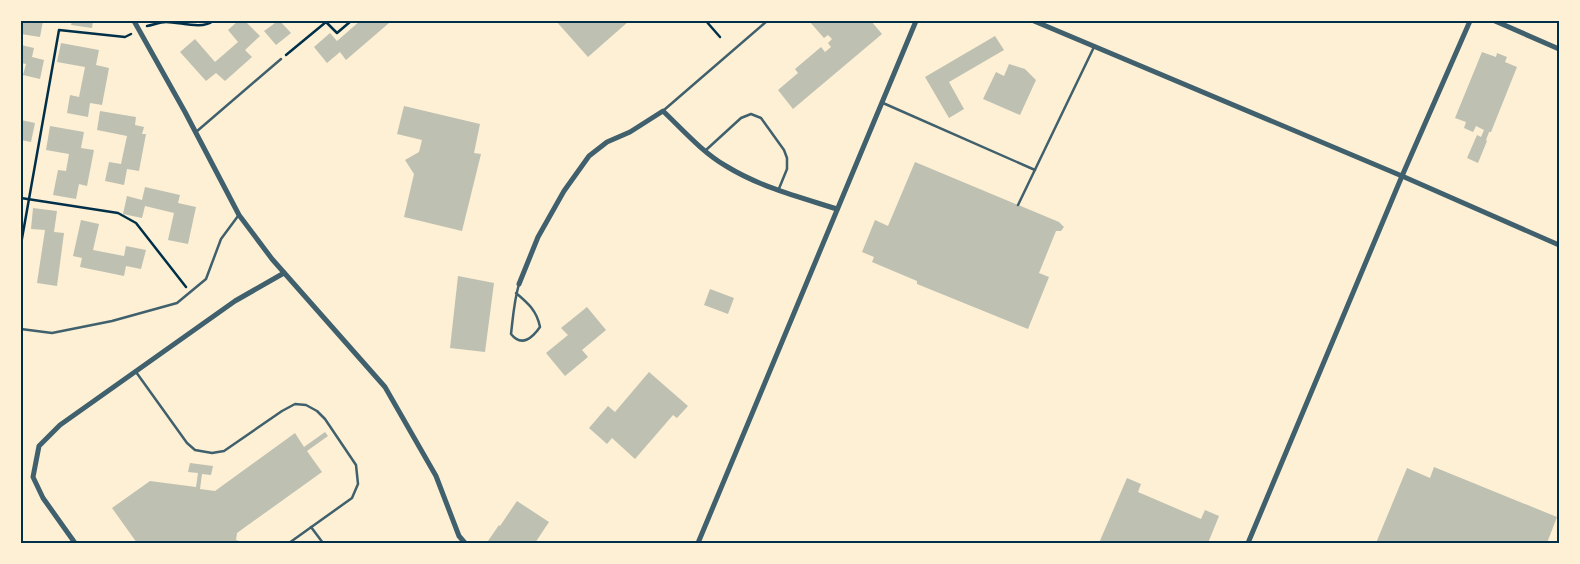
<svg xmlns="http://www.w3.org/2000/svg" width="1580" height="564" font-family="Raleway,sans-serif">
  <style>
    .building { fill: #bec0b2 }
    .lines { fill: none; stroke-linecap: round; stroke-linejoin: round }
    .path { stroke: #003049; stroke-width: 2.5 }
    .service { stroke: #3f606c; stroke-width: 2.5 }
    .minor { stroke: #3f606c; stroke-width: 5 }
    .neatline { fill: none; stroke: #003049; stroke-width: 2 }
  </style>
  <rect width="100%" height="100%" fill="#fdf0d5"/>
  <g class="building">
    <polygon points="22,21 43,21 40,37 21,34"/>
    <polygon points="72,21 93,21 92,28 71,25"/>
    <polygon points="238,21 245,21 260,36 245,50 252,57 225,81 216,73 206,81 180,52 195,39 215,62 238,42 228,30"/>
    <polygon points="274,21 280,21 291,33 276,45 264,31 275,23"/>
    <polygon points="360,21 388,21 389,23 346,60 340,52 327,63 314,47 330,33 337,41"/>
    <polygon points="556,21 629,21 588,57"/>
    <polygon points="809,21 871,21 882,34 793,109 778,90 798,73 795,69 821,47 825,52 831,47 828,43 832,39 828,35 824,38"/>
    <polygon points="995,36 1004,50 949,82 964,109 949,118 925,77"/>
    <polygon points="61,43 99,50 96,65 109,68 102,105 90,103 88,117 67,113 70,95 79,97 85,67 57,62"/>
    <polygon points="21,45 34,48 32,57 44,60 40,79 23,75 26,64 21,63"/>
    <polygon points="1482,52 1496,57 1497,53 1507,57 1505,62 1517,67 1491,132 1489,132 1486,140 1487,141 1478,163 1467,158 1477,135 1481,137 1484,130 1476,126 1473,132 1464,128 1466,122 1455,118"/>
    <polygon points="1009,64 1025,69 1036,80 1020,115 983,99 996,72 1004,76"/>
    <polygon points="404,106 480,124 474,153 481,154 462,231 404,217 414,174 405,160 419,152 422,140 397,134"/>
    <polygon points="100,111 136,117 135,125 144,127 142,134 146,134 139,171 127,169 124,185 105,181 109,162 121,164 127,136 97,130"/>
    <polygon points="21,120 35,123 31,142 21,140"/>
    <polygon points="50,126 84,132 81,148 94,150 87,186 79,184 76,199 53,195 58,170 66,171 69,154 46,150"/>
    <polygon points="915,162 1059,222 1064,227 1061,231 1056,231 1039,273 1049,277 1028,329 917,284 917,281 872,262 874,257 862,252 875,220 888,226"/>
    <polygon points="145,187 180,195 178,203 196,207 188,244 168,240 174,213 145,206 142,218 123,214 127,196 142,200"/>
    <polygon points="33,208 57,211 54,232 64,233 57,286 37,283 45,230 31,229"/>
    <polygon points="81,220 99,224 93,250 124,256 126,246 146,250 141,269 126,266 124,276 80,267 82,258 73,256"/>
    <polygon points="458,276 494,283 485,352 450,348"/>
    <polygon points="710,289 734,298 728,314 704,305"/>
    <polygon points="587,307 606,330 582,350 588,357 565,376 546,353 568,335 561,328"/>
    <polygon points="649,372 688,406 677,418 673,415 635,459 612,438 607,444 589,428 608,406 615,412"/>
    <polygon points="325,432 328,436 307,451 322,472 237,533 236,540 246,543 137,543 112,508 150,481 196,487 198,473 188,472 190,463 213,466 211,475 202,474 200,489 215,491 295,433 304,447"/>
    <polygon points="1434,467 1557,517 1547,543 1376,543 1407,468 1430,478"/>
    <polygon points="1127,478 1141,484 1138,492 1201,519 1205,510 1219,516 1208,543 1099,543"/>
    <polygon points="517,501 549,522 535,543 491,543 488,541 499,525 500,526"/>
  </g>
  <g class="lines">
    <g class="path">
      <polyline points="706,21 720,37"/>
      <path d="M147 26C153 25 160 22 166 22 181 22 201 30 213 21"/>
      <polyline points="286,55 326,22 337,33 351,21"/>
      <polyline points="21,198 118,213 136,223 186,287"/>
      <polyline points="21,244 59,30 125,37 131,34"/>
    </g>
    <g class="service">
      <polyline points="883,103 1035,170"/>
      <polyline points="664,110 767,21"/>
      <polyline points="196,132 281,59"/>
      <polyline points="706,150 741,118 751,114 761,118 784,150 787,158 787,169 778,191"/>
      <polyline points="1018,205 1094,47"/>
      <path d="M516 293C528 303 537 311 540 327 533 337 522 348 511 334 513 317 514 301 519 284"/>
      <polyline points="21,329 52,333 112,321 177,303 206,279 221,239 238,216"/>
      <polyline points="136,372 187,443 195,450 212,453 224,451 282,411 295,404 306,405 317,411 325,419 356,465 358,484 352,498 289,543"/>
      <polyline points="311,527 323,543"/>
    </g>
    <g class="minor">
      <polyline points="134,21 185,112 239,215 272,259 385,387 436,476 459,536 465,543"/>
      <polyline points="1034,21 1402,176 1559,245"/>
      <polyline points="1495,21 1559,49"/>
      <path d="M519 284 538 237 564 191 589 156 607 142 630 132 663 111C683 130 702 152 726 166 760 187 799 197 837 209"/>
      <polyline points="75,543 43,498 33,477 39,446 60,425 235,301 284,273"/>
      <polyline points="698,543 916,21"/>
      <polyline points="1248,543 1402,176 1470,21"/>
    </g>
  </g>
  <rect width="1580" height="564" fill="none" stroke="#fdf0d5" stroke-width="45"/>
  <rect x="22" y="22" width="1536" height="520" class="neatline"/>
</svg>
